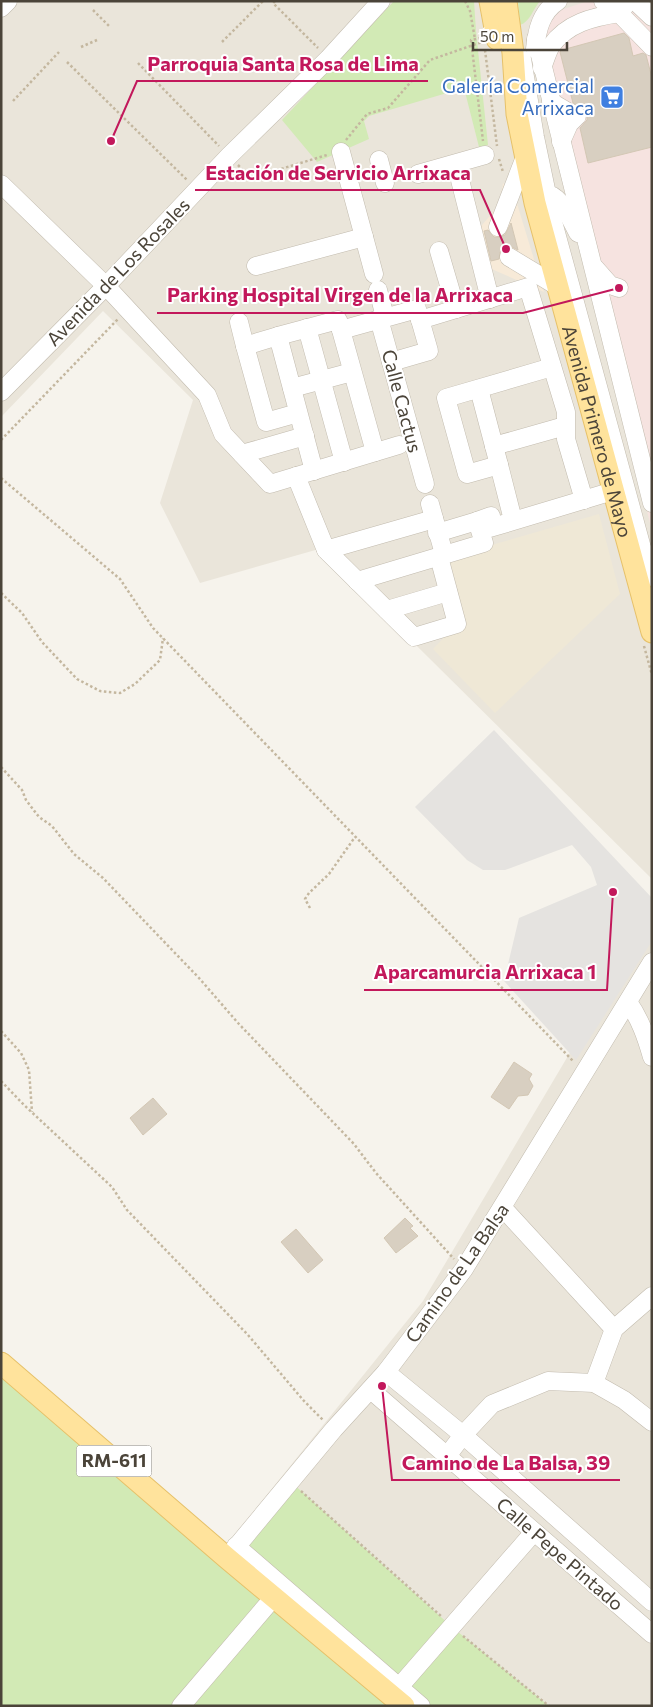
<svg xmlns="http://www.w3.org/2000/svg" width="653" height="1707" font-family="Commissioner,sans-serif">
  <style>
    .residential { fill: #eae5da }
    .commercial { fill: #f7ead8 }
    .education { fill: #efe8d6 }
    .medical { fill: #f6e3e0 }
    .green { fill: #d2eab5 }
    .parking { fill: #e5e3e0 }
    .building { fill: #d8cfc1; stroke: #d3c7b4 }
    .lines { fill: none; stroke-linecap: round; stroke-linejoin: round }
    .minor-casing { stroke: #c2bbae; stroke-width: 19 }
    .major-casing { stroke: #e6c16a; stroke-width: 23 }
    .path { stroke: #c4b79f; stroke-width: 2.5; stroke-dasharray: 2.5 2.5; stroke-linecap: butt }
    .minor { stroke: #fff; stroke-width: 18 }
    .major { stroke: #ffe39c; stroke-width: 21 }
    .labels { text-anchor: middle; stroke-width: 4; stroke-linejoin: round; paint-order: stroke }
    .shield { fill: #fff; stroke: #817c74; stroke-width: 1 }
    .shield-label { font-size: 18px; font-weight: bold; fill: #4b4439 }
    .shop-label { font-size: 19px; fill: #366cbe; stroke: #fff; text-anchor: end }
    .street-label { font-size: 19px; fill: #4b4439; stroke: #fff }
    .leader { fill: none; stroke: #c2185b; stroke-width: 2 }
    .callout-dot { fill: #c2185b; stroke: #fff; stroke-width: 2 }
    .callout-label { font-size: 20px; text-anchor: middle; font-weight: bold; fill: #c2185b; stroke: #fff; stroke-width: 4; stroke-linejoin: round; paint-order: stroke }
  </style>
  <rect width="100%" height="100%" fill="#f6f3ec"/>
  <g class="residential">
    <polygon points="1,1 652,1 652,879 319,549 200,583 160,503 193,400 103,311 1,417"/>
    <polygon points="652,914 652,1706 372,1706 205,1572 423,1301"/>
  </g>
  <polygon class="commercial" points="503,183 515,197 544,292 487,267 476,232 500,204"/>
  <polygon class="education" points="599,514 620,594 495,713 433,649 462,619 443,559"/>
  <polygon class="medical" points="588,1 652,1 652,531 533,55 550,20 558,11"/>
  <g class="green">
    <polygon points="394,1 474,1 476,31 488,145 479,147 464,88 369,116 364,121 369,139 317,162 282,120"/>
    <path d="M518 1H540C533 9 530 22 520 25Z"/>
    <polygon points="1,1366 404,1706 1,1706"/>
    <polygon points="290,1481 452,1627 549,1706 421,1706 236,1546"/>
  </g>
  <polygon class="parking" points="494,730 652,898 652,941 576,1060 504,981 519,918 597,885 591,867 572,845 505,870 483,870 467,860 415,807"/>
  <g class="building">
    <polygon points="624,33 629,38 633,56 643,53 646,55 652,78 652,147 588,163 580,128 587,120 587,114 585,109 573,103 560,52 562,50"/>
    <polygon points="511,223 518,250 510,246 504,248 500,252 499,259 491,261 484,231 488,230 494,237 500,237 505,235"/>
    <polygon points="514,1062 532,1074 529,1079 533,1086 528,1095 518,1096 509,1109 491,1097"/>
    <polygon points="153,1098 167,1114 143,1135 130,1118"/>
    <polygon points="405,1218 413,1226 410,1228 418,1236 396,1253 384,1238"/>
    <polygon points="296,1229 323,1260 308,1273 281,1242"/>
  </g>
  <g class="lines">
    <g class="minor-casing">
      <g id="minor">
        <polyline points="603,1 619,13 652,47"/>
        <polyline points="635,1 652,17"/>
        <polyline points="1,8 8,1"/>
        <polyline points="536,39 652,503"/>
        <path d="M535 49C537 30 541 12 558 1"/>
        <polyline points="522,59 535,137 552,218 642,548 652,577"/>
        <path d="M542 68C545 61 547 52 551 46 567 23 593 17 619 13L629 1"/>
        <polyline points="551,102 568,112 577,116 569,124 561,142"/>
        <polyline points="341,152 374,274"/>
        <polyline points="379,160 385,183"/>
        <polyline points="456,164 490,299"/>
        <polyline points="418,174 485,155"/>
        <polyline points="1,184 106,286 207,395 223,434 270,484 399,445"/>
        <path d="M542 194C560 191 571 221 578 233"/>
        <polyline points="498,227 525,157"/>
        <polyline points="439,251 456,309"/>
        <polyline points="509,257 557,286"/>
        <polyline points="256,266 364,237"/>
        <polyline points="595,268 610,285 619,288"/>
        <polyline points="378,290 385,317"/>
        <polyline points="379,319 425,484"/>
        <polyline points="420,320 528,287 566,412 566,439 584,500"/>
        <polyline points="239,322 245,346"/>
        <polyline points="307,328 344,462"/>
        <polyline points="341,330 375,452"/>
        <polyline points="278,336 338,320 341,330 417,309 429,351 391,362"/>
        <polyline points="292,388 352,372"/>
        <polyline points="479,389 499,465 467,474 446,398 552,367"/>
        <polyline points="1,392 106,286 229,156 328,59 381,1"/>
        <polyline points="298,413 266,422 245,346 278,336 314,471"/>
        <polyline points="494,446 565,426"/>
        <polyline points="242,454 305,436"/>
        <polyline points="499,465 513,520"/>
        <polyline points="296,476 326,550 414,637 457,624 439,557"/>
        <polyline points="430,504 444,554"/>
        <polyline points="437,533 477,521"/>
        <polyline points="326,550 434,519"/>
        <polyline points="357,581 484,543 477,521 491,516 490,528 613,491"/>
        <polyline points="387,610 448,592"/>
        <path d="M628 1002C640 1019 646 1036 652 1057"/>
        <polyline points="503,1208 614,1329"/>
        <polyline points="386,1372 463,1435 652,1602"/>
        <polyline points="594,1383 614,1329 652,1296"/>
        <polyline points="371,1390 652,1634"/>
        <polyline points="447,1456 463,1435 492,1404 548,1381 594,1383 624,1400 652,1422"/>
        <polyline points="236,1546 421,1706"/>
        <polyline points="227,1558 334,1429 386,1372 464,1269 652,962"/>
        <polyline points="400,1686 534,1532"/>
        <polyline points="181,1706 274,1597"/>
      </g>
    </g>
    <g class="major-casing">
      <g id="major">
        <polyline points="490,1 497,39"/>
        <path id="s1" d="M506 1 513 53 517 114 535 203 652 632"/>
        <polyline points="1,1363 227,1558 404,1706"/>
      </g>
    </g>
    <g class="path">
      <polyline points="275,1 273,3 318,48"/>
      <polyline points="465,1 470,11 475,39"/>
      <polyline points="93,10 110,27"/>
      <polyline points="481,38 471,40 483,141"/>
      <polyline points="222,42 263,1"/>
      <polyline points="81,47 97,40"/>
      <polyline points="485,50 497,146"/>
      <polyline points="67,62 187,180"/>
      <polyline points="138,63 219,146"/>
      <polyline points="13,101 59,52"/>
      <polyline points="346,140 367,114 388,108 430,60 482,42"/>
      <polyline points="499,159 503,172"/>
      <polyline points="238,165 251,178 327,155"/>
      <polyline points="1,440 118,319"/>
      <polyline points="1,478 120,579 153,628 574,1062"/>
      <polyline points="1,593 22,613 42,642 77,679 100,691 120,693 135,684 160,660 163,638"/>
      <polyline points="644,646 652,675"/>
      <polyline points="1,767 22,790 26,800 39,817 52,826 74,854 103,878 199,978 238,1023 354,1144 376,1173 454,1259"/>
      <polyline points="310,908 305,899 309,893 329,874 355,837"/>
      <polyline points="1,1031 21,1053 29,1070 32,1112"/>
      <polyline points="1,1081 24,1105 112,1187 127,1210 248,1335 304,1401 323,1420"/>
      <polyline points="301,1491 442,1617"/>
      <polyline points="463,1636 549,1706"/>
    </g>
    <use href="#minor" class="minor"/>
    <use href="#major" class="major"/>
  </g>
  <defs>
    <g id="supermarket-square" transform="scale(1.25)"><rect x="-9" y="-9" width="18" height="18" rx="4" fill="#3f7fe0" stroke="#fff"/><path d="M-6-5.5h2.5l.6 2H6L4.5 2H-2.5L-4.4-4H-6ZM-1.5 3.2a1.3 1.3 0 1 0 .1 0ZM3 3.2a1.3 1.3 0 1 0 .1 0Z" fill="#fff"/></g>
  </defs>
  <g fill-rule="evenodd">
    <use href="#supermarket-square" x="612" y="97"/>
  </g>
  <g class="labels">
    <rect class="shield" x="76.5" y="1445.5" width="75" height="31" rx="4"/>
    <g class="shield-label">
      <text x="114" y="1467">RM-611</text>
    </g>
    <g class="shop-label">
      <text x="594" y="93">Galería Comercial<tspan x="594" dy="22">Arrixaca</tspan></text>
    </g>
    <g class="street-label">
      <text transform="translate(118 272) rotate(-46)" y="7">Avenida de Los Rosales</text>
      <text transform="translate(402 401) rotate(75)" y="7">Calle Cactus</text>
      <text dy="7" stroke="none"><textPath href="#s1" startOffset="441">Avenida Primero de Mayo</textPath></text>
      <text transform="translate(457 1273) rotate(-55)" y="7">Camino de La Balsa</text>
      <text transform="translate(560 1554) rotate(41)" y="7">Calle Pepe Pintado</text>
    </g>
  </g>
  <path class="leader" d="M111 141L137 81H428M506 249L480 190H195M619 288L523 313H157M613 892L607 990H364M382 1386L392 1480H620"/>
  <g class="callout-dot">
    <circle cx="111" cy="141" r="5"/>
    <circle cx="506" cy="249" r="5"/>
    <circle cx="619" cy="288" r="5"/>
    <circle cx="613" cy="892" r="5"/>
    <circle cx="382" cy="1386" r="5"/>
  </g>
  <g class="callout-label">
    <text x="283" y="71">Parroquia Santa Rosa de Lima</text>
    <text x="338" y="180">Estación de Servicio Arrixaca</text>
    <text x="340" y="302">Parking Hospital Virgen de la Arrixaca</text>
    <text x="485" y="979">Aparcamurcia Arrixaca 1</text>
    <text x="506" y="1470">Camino de La Balsa, 39</text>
  </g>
  <rect width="653" height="1707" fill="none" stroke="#4b4439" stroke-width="5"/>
  <path d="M473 42v8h94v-8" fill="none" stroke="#4b4439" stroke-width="2.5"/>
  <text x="480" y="42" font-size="15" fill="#4b4439" stroke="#ffffff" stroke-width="4" paint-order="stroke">50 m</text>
</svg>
